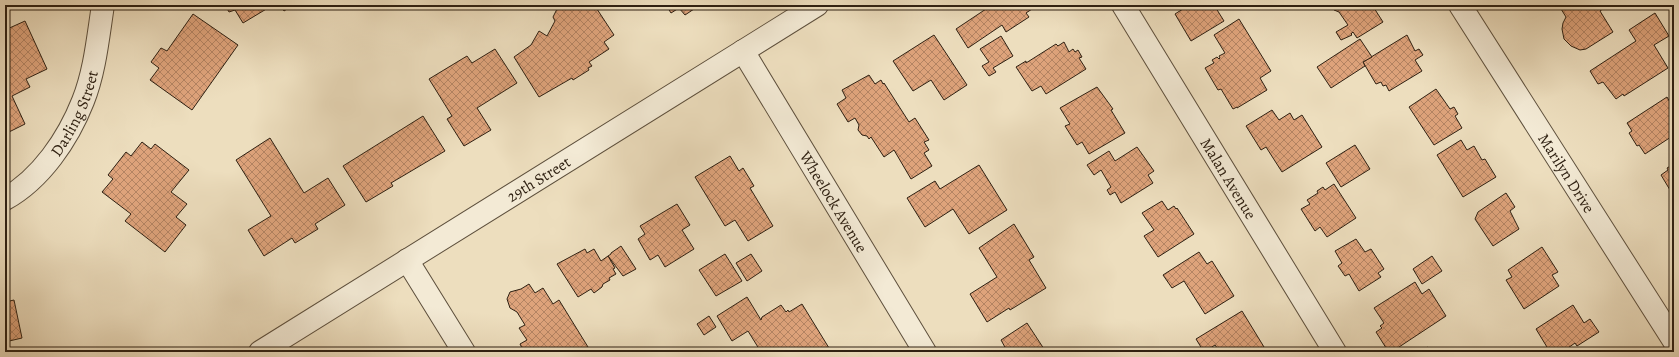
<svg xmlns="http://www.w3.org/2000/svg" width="1679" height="357" font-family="Alegreya,serif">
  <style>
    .building { fill: url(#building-cross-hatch); stroke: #2e2012 }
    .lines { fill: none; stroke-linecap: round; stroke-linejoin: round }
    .minor-casing { stroke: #5e503d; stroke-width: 24 }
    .tertiary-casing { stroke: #5e503d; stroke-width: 24 }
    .minor { stroke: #f3ead5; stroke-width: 22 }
    .tertiary { stroke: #f3ead5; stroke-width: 22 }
    .labels { text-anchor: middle; stroke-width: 3.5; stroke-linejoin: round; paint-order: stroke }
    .street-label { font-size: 16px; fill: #2e2012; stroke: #f3ead5 }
  </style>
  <defs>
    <pattern id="building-cross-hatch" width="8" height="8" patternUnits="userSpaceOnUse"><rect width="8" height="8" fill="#dea37b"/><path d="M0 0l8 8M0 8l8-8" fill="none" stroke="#b48463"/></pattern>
  </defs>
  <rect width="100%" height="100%" fill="#eddebe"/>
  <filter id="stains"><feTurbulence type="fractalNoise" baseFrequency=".005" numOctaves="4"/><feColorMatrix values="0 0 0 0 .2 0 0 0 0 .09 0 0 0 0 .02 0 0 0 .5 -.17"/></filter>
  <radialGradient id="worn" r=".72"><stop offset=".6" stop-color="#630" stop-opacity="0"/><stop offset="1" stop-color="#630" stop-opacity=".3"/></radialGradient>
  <g class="building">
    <polygon points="225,5 273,5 243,23 235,10 229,12"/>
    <polygon points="280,5 293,5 284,11"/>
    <polygon points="559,5 583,5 590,9 595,6 614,35 604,42 609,49 589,62 592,66 588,68 589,70 573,80 572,78 539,97 514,57 531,45 539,31 547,36 555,21 553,17"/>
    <polygon points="666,5 700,5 685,15 679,8 671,13"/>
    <polygon points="992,5 1038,5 1026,13 1029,17 1006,32 1002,25 968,48 956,29"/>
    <polygon points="1189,5 1214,5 1224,21 1191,41 1175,14"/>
    <polygon points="1333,5 1369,5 1372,9 1374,8 1383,22 1357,38 1353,32 1351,34 1352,35 1341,40 1336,32 1348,25 1339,12 1334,10"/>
    <polygon points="1567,5 1608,5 1600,11 1613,32 1586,49 1580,50 1571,46 1564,39 1562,29 1563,23 1566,17 1561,9"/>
    <polygon points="1655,13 1669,36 1654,45 1668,68 1624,96 1623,94 1616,99 1603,82 1598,84 1590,71 1636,41 1629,30"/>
    <polygon points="193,14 238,45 192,110 150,80 159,68 151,62 161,48 167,51"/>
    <polygon points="1239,19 1271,71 1260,78 1267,90 1237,108 1237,107 1233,109 1221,89 1218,90 1205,68 1214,63 1212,60 1217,57 1219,59 1220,58 1219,56 1225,53 1214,35"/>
    <polygon points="25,21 47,69 26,79 30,87 12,96 25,124 5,134 5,30"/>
    <polygon points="934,35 967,85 944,100 931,80 913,91 893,61"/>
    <polygon points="1407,35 1415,51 1419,49 1423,55 1415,60 1422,71 1389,91 1386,85 1383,86 1381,82 1376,84 1363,62"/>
    <polygon points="1001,36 1013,56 993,68 996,72 989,76 982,66 989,62 980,49"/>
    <polygon points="1360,39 1372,57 1363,62 1365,66 1331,88 1317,67"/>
    <polygon points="1064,42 1069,52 1073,49 1075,52 1078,50 1082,57 1079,58 1086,69 1046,94 1041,86 1032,91 1016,67 1026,61 1026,63 1056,44 1058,46"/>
    <polygon points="495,49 517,83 477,108 491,130 464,146 447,119 452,116 429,79 467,56 472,63"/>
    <polygon points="869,75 875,84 881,80 883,84 884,83 909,122 915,118 929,140 924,142 929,150 924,153 932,166 911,179 894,150 884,157 871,137 869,139 867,136 862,135 858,130 859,125 855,118 848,122 837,104 846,98 842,90"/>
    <polygon points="1097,87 1113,109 1111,110 1125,133 1089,154 1082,142 1077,145 1065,126 1070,124 1060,108"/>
    <polygon points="1436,89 1450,109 1454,107 1458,114 1455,116 1462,128 1434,145 1409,107"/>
    <polygon points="1667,97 1674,109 1674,135 1645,154 1639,145 1637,146 1629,133 1632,131 1627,123"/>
    <polygon points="1272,110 1279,120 1290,113 1294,120 1302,115 1322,147 1282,172 1266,147 1261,150 1246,126"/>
    <polygon points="423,116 445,151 391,183 393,186 366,202 343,166"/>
    <polygon points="270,138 304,193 328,178 345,205 315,224 318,229 295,243 292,238 264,256 248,230 271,216 236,160"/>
    <polygon points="1461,140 1467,150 1474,146 1482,160 1485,159 1496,177 1463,197 1437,155"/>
    <polygon points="142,142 151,149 155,144 189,170 171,192 187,204 176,217 186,225 165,252 125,221 131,214 102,192 113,179 108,175 126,152 131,156"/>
    <polygon points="1355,145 1370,169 1341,187 1326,163"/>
    <polygon points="1137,147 1154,171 1148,175 1153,183 1121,203 1115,192 1110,195 1107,190 1111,187 1101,170 1094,175 1087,165 1109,151 1115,161"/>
    <polygon points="730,156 739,171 743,168 754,186 750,188 773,226 748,241 735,220 725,226 695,177"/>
    <polygon points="1674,164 1674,194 1673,195 1661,175 1668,170 1667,168"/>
    <polygon points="979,165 1007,210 969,234 953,209 925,227 907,198 935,181 940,189"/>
    <polygon points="1334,184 1356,218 1327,237 1320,227 1315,231 1301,209 1310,204 1307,200 1318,193 1317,191 1323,187 1325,190"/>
    <polygon points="1506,193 1515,207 1510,211 1519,229 1493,246 1475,219 1478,212"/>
    <polygon points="1162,201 1168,210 1174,206 1176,209 1177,208 1194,234 1158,257 1144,236 1154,230 1142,213"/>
    <polygon points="677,204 690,225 682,230 694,249 665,267 658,255 650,260 638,239 645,234 640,226"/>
    <polygon points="1014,224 1034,257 1029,260 1046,288 1010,310 1009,308 987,322 970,294 997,277 979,248"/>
    <polygon points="1356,239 1365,252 1371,249 1384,269 1378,273 1381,277 1359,291 1349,274 1345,276 1338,266 1342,263 1335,251"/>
    <polygon points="621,246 636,269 623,276 608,256 611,254 611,253"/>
    <polygon points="1542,247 1558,272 1552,275 1559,286 1524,309 1506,280 1512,277 1508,270"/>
    <polygon points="585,249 587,253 594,249 601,261 608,256 615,268 613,269 616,274 609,278 610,280 603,284 602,287 594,293 591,289 578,297 557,264"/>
    <polygon points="1199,252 1207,264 1212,261 1234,296 1205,314 1184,281 1172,288 1163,275"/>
    <polygon points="725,254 742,281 716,296 699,270"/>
    <polygon points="751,254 762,271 747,281 736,263"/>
    <polygon points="1432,256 1442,271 1422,284 1413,269"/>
    <polygon points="1415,282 1422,294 1429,289 1446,316 1396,349 1394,347 1388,351 1376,332 1382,328 1380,326 1384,323 1374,308"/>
    <polygon points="529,284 535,293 543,288 553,304 559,300 588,347 579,352 524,352 520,344 527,340 519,328 525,325 517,312 510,308 507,299 510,292 521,289"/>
    <polygon points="747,297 761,320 762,317 781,305 786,312 788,310 789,312 802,304 829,348 824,352 761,352 748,331 732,341 717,316"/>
    <polygon points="14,300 22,338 5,342 5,302"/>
    <polygon points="1573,305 1584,323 1590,319 1599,332 1577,346 1575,343 1562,352 1550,352 1536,329"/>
    <polygon points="1242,311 1264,347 1255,352 1220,352 1215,345 1204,352 1196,339"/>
    <polygon points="709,316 716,327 704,335 697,324"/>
    <polygon points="1027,323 1046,352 1006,352 1006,349 1001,340"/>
    <polygon points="1428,347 1431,352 1420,352"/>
  </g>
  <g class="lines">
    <g class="minor-casing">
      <g id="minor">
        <path id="s1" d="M1123 5 1335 352"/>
        <path id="s2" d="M1460 5 1674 341"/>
        <path id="s3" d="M743 51 925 352"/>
        <path id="s4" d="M5 199C41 179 68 139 83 101 95 71 98 37 103 5"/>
        <polyline points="407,260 464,352"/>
      </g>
    </g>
    <g class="tertiary-casing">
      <g id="tertiary">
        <path id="s5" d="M260 352 817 5"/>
      </g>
    </g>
    <use href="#minor" class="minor"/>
    <use href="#tertiary" class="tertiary"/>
  </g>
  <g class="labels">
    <g class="street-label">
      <text dy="6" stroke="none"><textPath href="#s4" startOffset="113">Darling Street</textPath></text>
      <text dy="6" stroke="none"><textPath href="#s2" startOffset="199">Marilyn Drive</textPath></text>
      <text dy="6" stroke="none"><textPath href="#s5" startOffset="328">29th Street</textPath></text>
      <text dy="6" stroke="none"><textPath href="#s1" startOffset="203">Malan Avenue</textPath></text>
      <text dy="6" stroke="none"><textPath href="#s3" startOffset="176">Wheelock Avenue</textPath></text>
    </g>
  </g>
  <rect width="1679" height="357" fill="none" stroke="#eddebe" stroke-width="20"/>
  <rect x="6" y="6" width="1667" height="345" fill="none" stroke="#2e2012" stroke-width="2"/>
  <rect x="10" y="10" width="1659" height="337" fill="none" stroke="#2e2012"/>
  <rect width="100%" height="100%" filter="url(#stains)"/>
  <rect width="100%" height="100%" fill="url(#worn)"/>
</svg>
